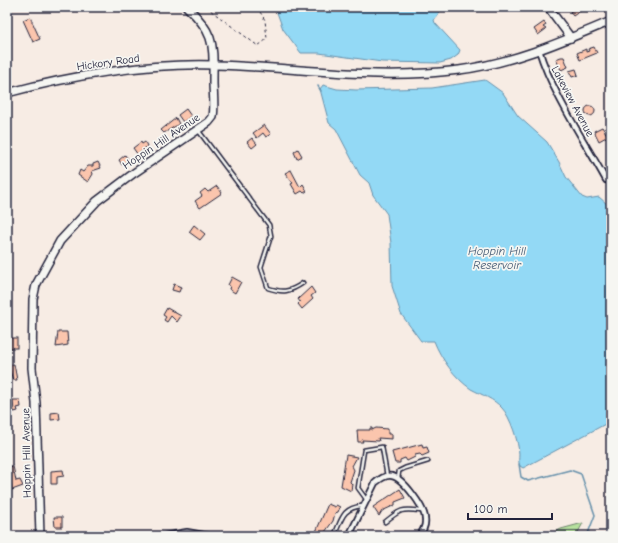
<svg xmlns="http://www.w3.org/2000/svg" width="618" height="543" font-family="'Comic Neue',sans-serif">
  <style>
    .green { fill: #b6e09d; stroke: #6c816c }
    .water { fill: #93d9f5; stroke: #6690ab }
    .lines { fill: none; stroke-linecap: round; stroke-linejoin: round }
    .stream { stroke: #6690ab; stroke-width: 1.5 }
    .building { fill: #fbc5ad; stroke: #22223b }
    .lane-casing { stroke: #22223b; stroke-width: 5.5 }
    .street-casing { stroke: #22223b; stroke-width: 8 }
    .secondary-casing { stroke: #22223b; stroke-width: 10 }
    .path { stroke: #22223b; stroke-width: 1; stroke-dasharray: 3 3; stroke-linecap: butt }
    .lane { stroke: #f6f6f2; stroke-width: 2.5 }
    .street { stroke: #f6f6f2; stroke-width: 4.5 }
    .secondary { stroke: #f6f6f2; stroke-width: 7 }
    .labels { text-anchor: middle; stroke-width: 3.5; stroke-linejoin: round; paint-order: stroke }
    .street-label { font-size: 11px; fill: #22223b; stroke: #f6f6f2 }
    .water-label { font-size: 12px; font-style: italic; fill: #445973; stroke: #f6f6f2 }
  </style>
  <rect width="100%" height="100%" fill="#f7ece4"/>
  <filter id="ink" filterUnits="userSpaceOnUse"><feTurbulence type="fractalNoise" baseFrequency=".025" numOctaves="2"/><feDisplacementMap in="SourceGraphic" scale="8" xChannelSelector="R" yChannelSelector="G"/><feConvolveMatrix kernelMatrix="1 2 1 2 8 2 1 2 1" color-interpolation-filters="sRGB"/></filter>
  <g filter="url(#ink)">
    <polygon class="green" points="583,523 576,536 548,536 561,529"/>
    <g class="water">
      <polygon points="275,7 392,7 396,10 401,7 437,7 439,13 434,20 435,23 460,50 458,55 451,60 440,63 382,62 319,53 301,53 283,29"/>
      <path d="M485 80 503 93 518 116 547 142 559 162 566 177 582 197 587 199 599 197 607 204 611 212V421L523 468 520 466C518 461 519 459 519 454 519 443 510 416 502 408 494 399 482 395 471 389 455 378 441 359 434 341H421L401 314 392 286 391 243 387 214 373 195 369 183 360 175 336 129 329 123 320 89 323 85 337 89 356 90 432 88Z"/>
    </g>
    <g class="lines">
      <g class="stream">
        <polyline points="318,86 321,91"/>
        <polyline points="519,464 521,477 528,481 570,470 581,474 595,515 587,536"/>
      </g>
    </g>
    <g class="building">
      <polygon points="576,7 586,7 573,16 570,12"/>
      <polygon points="30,17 40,39 33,42 23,20"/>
      <polygon points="544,22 546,25 543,27 546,29 538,35 534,29"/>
      <polygon points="594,47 597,53 580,60 577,53 586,49 586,52 589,51 588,49"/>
      <polygon points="561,57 564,57 568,67 561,70 556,59"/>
      <polygon points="576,69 578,75 572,77 569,71"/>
      <circle cx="590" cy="111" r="5"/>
      <polygon points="186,109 191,116 183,122 178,115"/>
      <polygon points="176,118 179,124 164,133 161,130"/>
      <polygon points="264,125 271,134 266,137 263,133 257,138 253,133"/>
      <polygon points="602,127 608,136 599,141 594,131"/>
      <polygon points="252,138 257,144 252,148 247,142"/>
      <polygon points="141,142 142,144 145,142 147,146 138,155 133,148"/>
      <polygon points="298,149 302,156 297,159 294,152"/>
      <polygon points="125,155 129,160 122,165 119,160"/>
      <polygon points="98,162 101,168 92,171 93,174 88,182 78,175 80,170 83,172 88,166 93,166 93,164"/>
      <polygon points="291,170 300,187 303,184 307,191 304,193 302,191 297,194 291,184 293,183 285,173"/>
      <polygon points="217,186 222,193 200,208 195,201 202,196 200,193 205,189 208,192"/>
      <polygon points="194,225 205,234 200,240 189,232"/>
      <polygon points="232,277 241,282 235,293 229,289 230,286 228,285"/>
      <polygon points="174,284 181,287 179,292 172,290"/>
      <polygon points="311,287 315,293 311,296 313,299 302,309 298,304 300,302 298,299"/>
      <polygon points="167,308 181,316 177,322 171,316 167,322 164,320 166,317 163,315"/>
      <polygon points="58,332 67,332 68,345 56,347"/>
      <rect x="10" y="338" width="7" height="10"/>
      <polygon points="14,364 17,380 13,380 8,365"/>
      <polygon points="13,400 20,400 21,407 17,408 18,411 14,412"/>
      <polygon points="59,412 60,419 51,420 51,413"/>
      <polygon points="370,428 372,428 372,430 376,428 388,429 388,434 392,434 392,439 378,438 379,441 362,440 363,442 358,442 357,430 370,430"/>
      <polygon points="422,444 423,448 427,447 429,453 422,456 420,454 415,455 415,457 407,461 405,458 400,460 400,463 395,463 392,452"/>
      <polygon points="346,455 357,457 352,466 354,470 350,482 352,484 351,491 341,486"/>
      <polygon points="13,466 16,481 20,480 23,486 12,490 9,476 7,477 7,468"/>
      <polygon points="63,470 64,476 57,477 57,484 51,484 51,471"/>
      <polygon points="400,489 405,498 395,502 395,505 382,511 379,516 373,507"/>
      <polygon points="328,504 335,507 336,505 340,507 338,512 335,513 333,521 325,532 326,536 320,536 315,534"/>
      <polygon points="54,517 62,517 62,527 55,527"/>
      <polygon points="387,530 389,533 386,536 373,536"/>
    </g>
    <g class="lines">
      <g class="lane-casing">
        <g id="lane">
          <path d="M198 130 269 225 271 236 261 267 268 288C283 293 290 292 303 283"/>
          <polyline points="398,479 399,471 405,468 428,461"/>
          <polyline points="366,499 358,488 364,450 382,447 387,476"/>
          <path d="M385 522C402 508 402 509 423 511"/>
          <path d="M334 536C342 519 342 508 362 506"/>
        </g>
      </g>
      <g class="street-casing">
        <g id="street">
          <path d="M539 50C552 93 584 140 606 180"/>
          <polyline points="164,536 187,532 209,536"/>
          <path d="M349 536 375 483C380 479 385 475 392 476 403 478 425 508 425 519 426 525 423 531 419 536"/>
        </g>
      </g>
      <g class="secondary-casing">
        <g id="secondary">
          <polyline points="548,7 571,38"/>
          <path d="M7 93C74 75 145 63 215 65 296 67 378 81 459 70 513 63 561 42 611 21"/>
          <path d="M40 536 36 403 32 368 33 299 36 285 60 241 97 201 134 173 209 122 213 117C215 106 213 93 213 82 213 45 216 34 187 7"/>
        </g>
      </g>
      <polyline class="path" points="206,7 258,46 267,39 265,20 257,7"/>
      <use href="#lane" class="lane"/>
      <use href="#street" class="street"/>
      <use href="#secondary" class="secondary"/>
    </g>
  </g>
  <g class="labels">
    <g class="street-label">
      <text transform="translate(108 62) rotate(-8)" y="4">Hickory Road</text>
      <text transform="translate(573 101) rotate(62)" y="4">Lakeview Avenue</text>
      <text transform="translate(161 141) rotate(-34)" y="4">Hoppin Hill Avenue</text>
      <text transform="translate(26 453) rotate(-91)" y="4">Hoppin Hill Avenue</text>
    </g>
    <g class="water-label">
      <text x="497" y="255">Hoppin Hill<tspan x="497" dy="14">Reservoir</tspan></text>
    </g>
  </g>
  <rect width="618" height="543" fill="none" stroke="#f6f6f2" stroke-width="24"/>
  <rect x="12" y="12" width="594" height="519" fill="none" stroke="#22223b" stroke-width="1.5" filter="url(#ink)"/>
  <path d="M468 513v6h84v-6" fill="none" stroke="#22223b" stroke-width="2"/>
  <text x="474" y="513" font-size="12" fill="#22223b" stroke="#f6f6f2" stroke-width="3" paint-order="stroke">100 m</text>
</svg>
